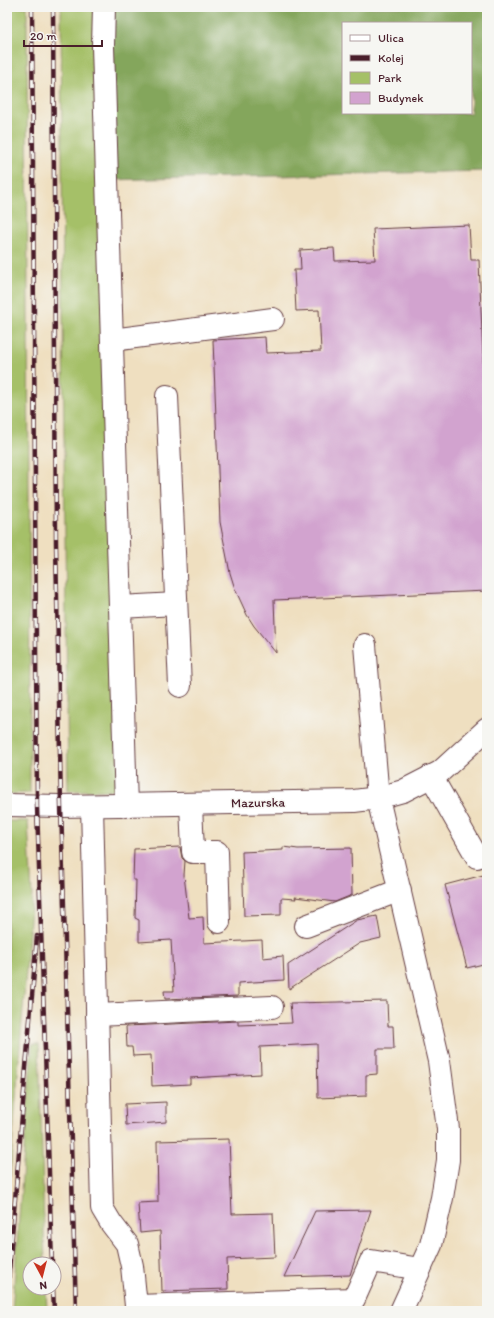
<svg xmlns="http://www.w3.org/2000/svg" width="494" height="1318" font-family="Itim,sans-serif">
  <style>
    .green { fill: #a5c067; stroke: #787049 }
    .forest { fill: #84a65c; stroke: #676244; fill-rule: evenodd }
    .building { fill: #d2a3cf }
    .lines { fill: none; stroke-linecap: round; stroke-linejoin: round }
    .minor-casing { stroke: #633c41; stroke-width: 24 }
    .minor { stroke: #fff; stroke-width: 22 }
    .rail-casing { stroke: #4a1f2b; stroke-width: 4.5 }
    .rail { stroke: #f6f6f2; stroke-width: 3; stroke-dasharray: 9; stroke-linecap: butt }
    .labels { text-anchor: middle; stroke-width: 3; stroke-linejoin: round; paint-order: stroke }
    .street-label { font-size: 13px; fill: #4a1f2b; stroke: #f6f6f2 }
  </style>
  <rect width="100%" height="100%" fill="#f6f6f2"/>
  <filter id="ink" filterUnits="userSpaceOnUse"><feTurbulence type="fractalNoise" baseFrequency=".025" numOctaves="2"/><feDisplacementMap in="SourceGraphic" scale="8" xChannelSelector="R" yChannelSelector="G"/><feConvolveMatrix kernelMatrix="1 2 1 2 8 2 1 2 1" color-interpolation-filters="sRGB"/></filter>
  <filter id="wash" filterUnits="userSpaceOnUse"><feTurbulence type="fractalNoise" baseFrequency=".012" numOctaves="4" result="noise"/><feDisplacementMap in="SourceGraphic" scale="16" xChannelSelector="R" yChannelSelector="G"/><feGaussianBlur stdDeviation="0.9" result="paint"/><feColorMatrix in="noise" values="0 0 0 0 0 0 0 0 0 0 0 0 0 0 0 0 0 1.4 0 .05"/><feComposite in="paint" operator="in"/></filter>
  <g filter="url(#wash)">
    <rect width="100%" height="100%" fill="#efdfc0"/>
    <g class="green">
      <path d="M7 7H27C27 269 30 531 30 793L7 794Z"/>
      <polygon points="61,7 104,7 125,790 68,791 64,451"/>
      <polygon points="7,821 28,821 32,895 7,1213"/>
      <polygon points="32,1044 39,1044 45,1264 30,1264 30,1288 46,1288 47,1311 12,1311"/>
    </g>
    <path class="forest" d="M104 7H487V171L107 180ZM343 23H471V113H343Z"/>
    <g id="blocks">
      <g class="building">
        <polygon points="469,225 471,260 479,260 485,408 487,408 487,429 485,429 487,486 487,591 274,600 276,653 254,626 247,615 235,589 230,573 220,522 213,340 265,337 266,353 321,351 319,310 296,311 294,270 301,270 300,250 334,248 335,261 375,260 373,229"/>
        <polygon points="180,847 182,858 185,861 184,875 189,918 203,917 204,943 262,940 263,958 283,956 284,980 238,983 238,996 165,999 164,991 174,991 171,940 139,942 139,920 135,918 136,880 133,880 134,849"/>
        <polygon points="283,847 298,849 351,848 352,895 335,902 295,897 296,899 281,898 281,915 244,916 242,852 283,850"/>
        <polygon points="487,874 487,963 467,968 445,885"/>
        <polygon points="377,916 381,938 360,943 289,989 288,965 357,920"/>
        <polygon points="387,1001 388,1026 393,1026 394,1049 377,1049 377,1074 366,1075 366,1096 318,1098 317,1044 260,1047 261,1074 190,1078 190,1084 152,1086 151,1055 133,1056 132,1047 127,1047 126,1026 238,1021 238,1025 292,1023 290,1003"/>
        <polygon points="166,1102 166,1122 126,1125 125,1104"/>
        <polygon points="229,1139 232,1214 273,1213 275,1257 227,1259 228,1289 162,1291 160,1231 140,1233 138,1203 158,1202 157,1141"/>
        <polygon points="371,1210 350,1275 284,1277 315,1211"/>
      </g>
    </g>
  </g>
  <g filter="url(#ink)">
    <use href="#blocks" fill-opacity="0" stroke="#633c41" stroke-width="1"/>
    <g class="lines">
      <g class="minor-casing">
        <g id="minor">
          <polyline points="104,7 103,46 126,806"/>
          <polyline points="112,340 273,319"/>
          <polyline points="167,396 180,686"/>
          <polyline points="120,607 176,604"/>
          <polyline points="365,645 378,798 439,1061 448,1129 448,1160 442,1198 431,1245 401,1311"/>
          <polyline points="431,776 477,857"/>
          <polyline points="191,804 193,852 217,852 219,922"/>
          <polyline points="7,805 61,806 354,801 378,798 403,791 440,772 487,729"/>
          <polyline points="92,806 102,1208 111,1223 127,1244 132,1266 136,1306 354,1299 371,1261 420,1269"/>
          <polyline points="306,926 400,890"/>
          <polyline points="97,1015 272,1007"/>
        </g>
      </g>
      <use href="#minor" class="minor"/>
      <g class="rail-casing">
        <g id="rail">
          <polyline points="32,7 37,806 52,1264"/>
          <polyline points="53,7 56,543 61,806 76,1311"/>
          <polyline points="53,1288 54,1311"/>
          <polyline points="7,1295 37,936"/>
        </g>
      </g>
      <use href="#rail" class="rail"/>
    </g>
  </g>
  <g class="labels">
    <g class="street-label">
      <text transform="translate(258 802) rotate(-1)" y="5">Mazurska</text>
    </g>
  </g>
  <rect width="494" height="1318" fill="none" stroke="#f6f6f2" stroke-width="24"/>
  <rect x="342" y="22" width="130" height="92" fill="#f6f6f2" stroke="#b1a0a2"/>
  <rect x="350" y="35" width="20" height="6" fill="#ffffff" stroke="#b1a0a2"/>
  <text x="378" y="42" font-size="12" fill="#4a1f2b">Ulica</text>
  <rect x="350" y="55" width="20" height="6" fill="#4a1f2b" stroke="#b1a0a2"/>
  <text x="378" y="62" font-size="12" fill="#4a1f2b">Kolej</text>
  <rect x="350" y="72" width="20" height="12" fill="#a5c067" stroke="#b1a0a2"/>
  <text x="378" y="82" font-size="12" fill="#4a1f2b">Park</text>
  <rect x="350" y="92" width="20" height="12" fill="#d2a3cf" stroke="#b1a0a2"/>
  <text x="378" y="102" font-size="12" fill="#4a1f2b">Budynek</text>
  <g transform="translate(42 1276) rotate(173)"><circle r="19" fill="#f6f6f2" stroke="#b1a0a2"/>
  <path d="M0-3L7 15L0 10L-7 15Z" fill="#c8321e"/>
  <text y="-6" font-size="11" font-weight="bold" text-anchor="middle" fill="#4a1f2b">N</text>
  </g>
  <path d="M24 40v6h78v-6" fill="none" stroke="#4a1f2b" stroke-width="2"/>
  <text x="30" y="40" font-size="12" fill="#4a1f2b" stroke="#f6f6f2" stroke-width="3" paint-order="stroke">20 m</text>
</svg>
